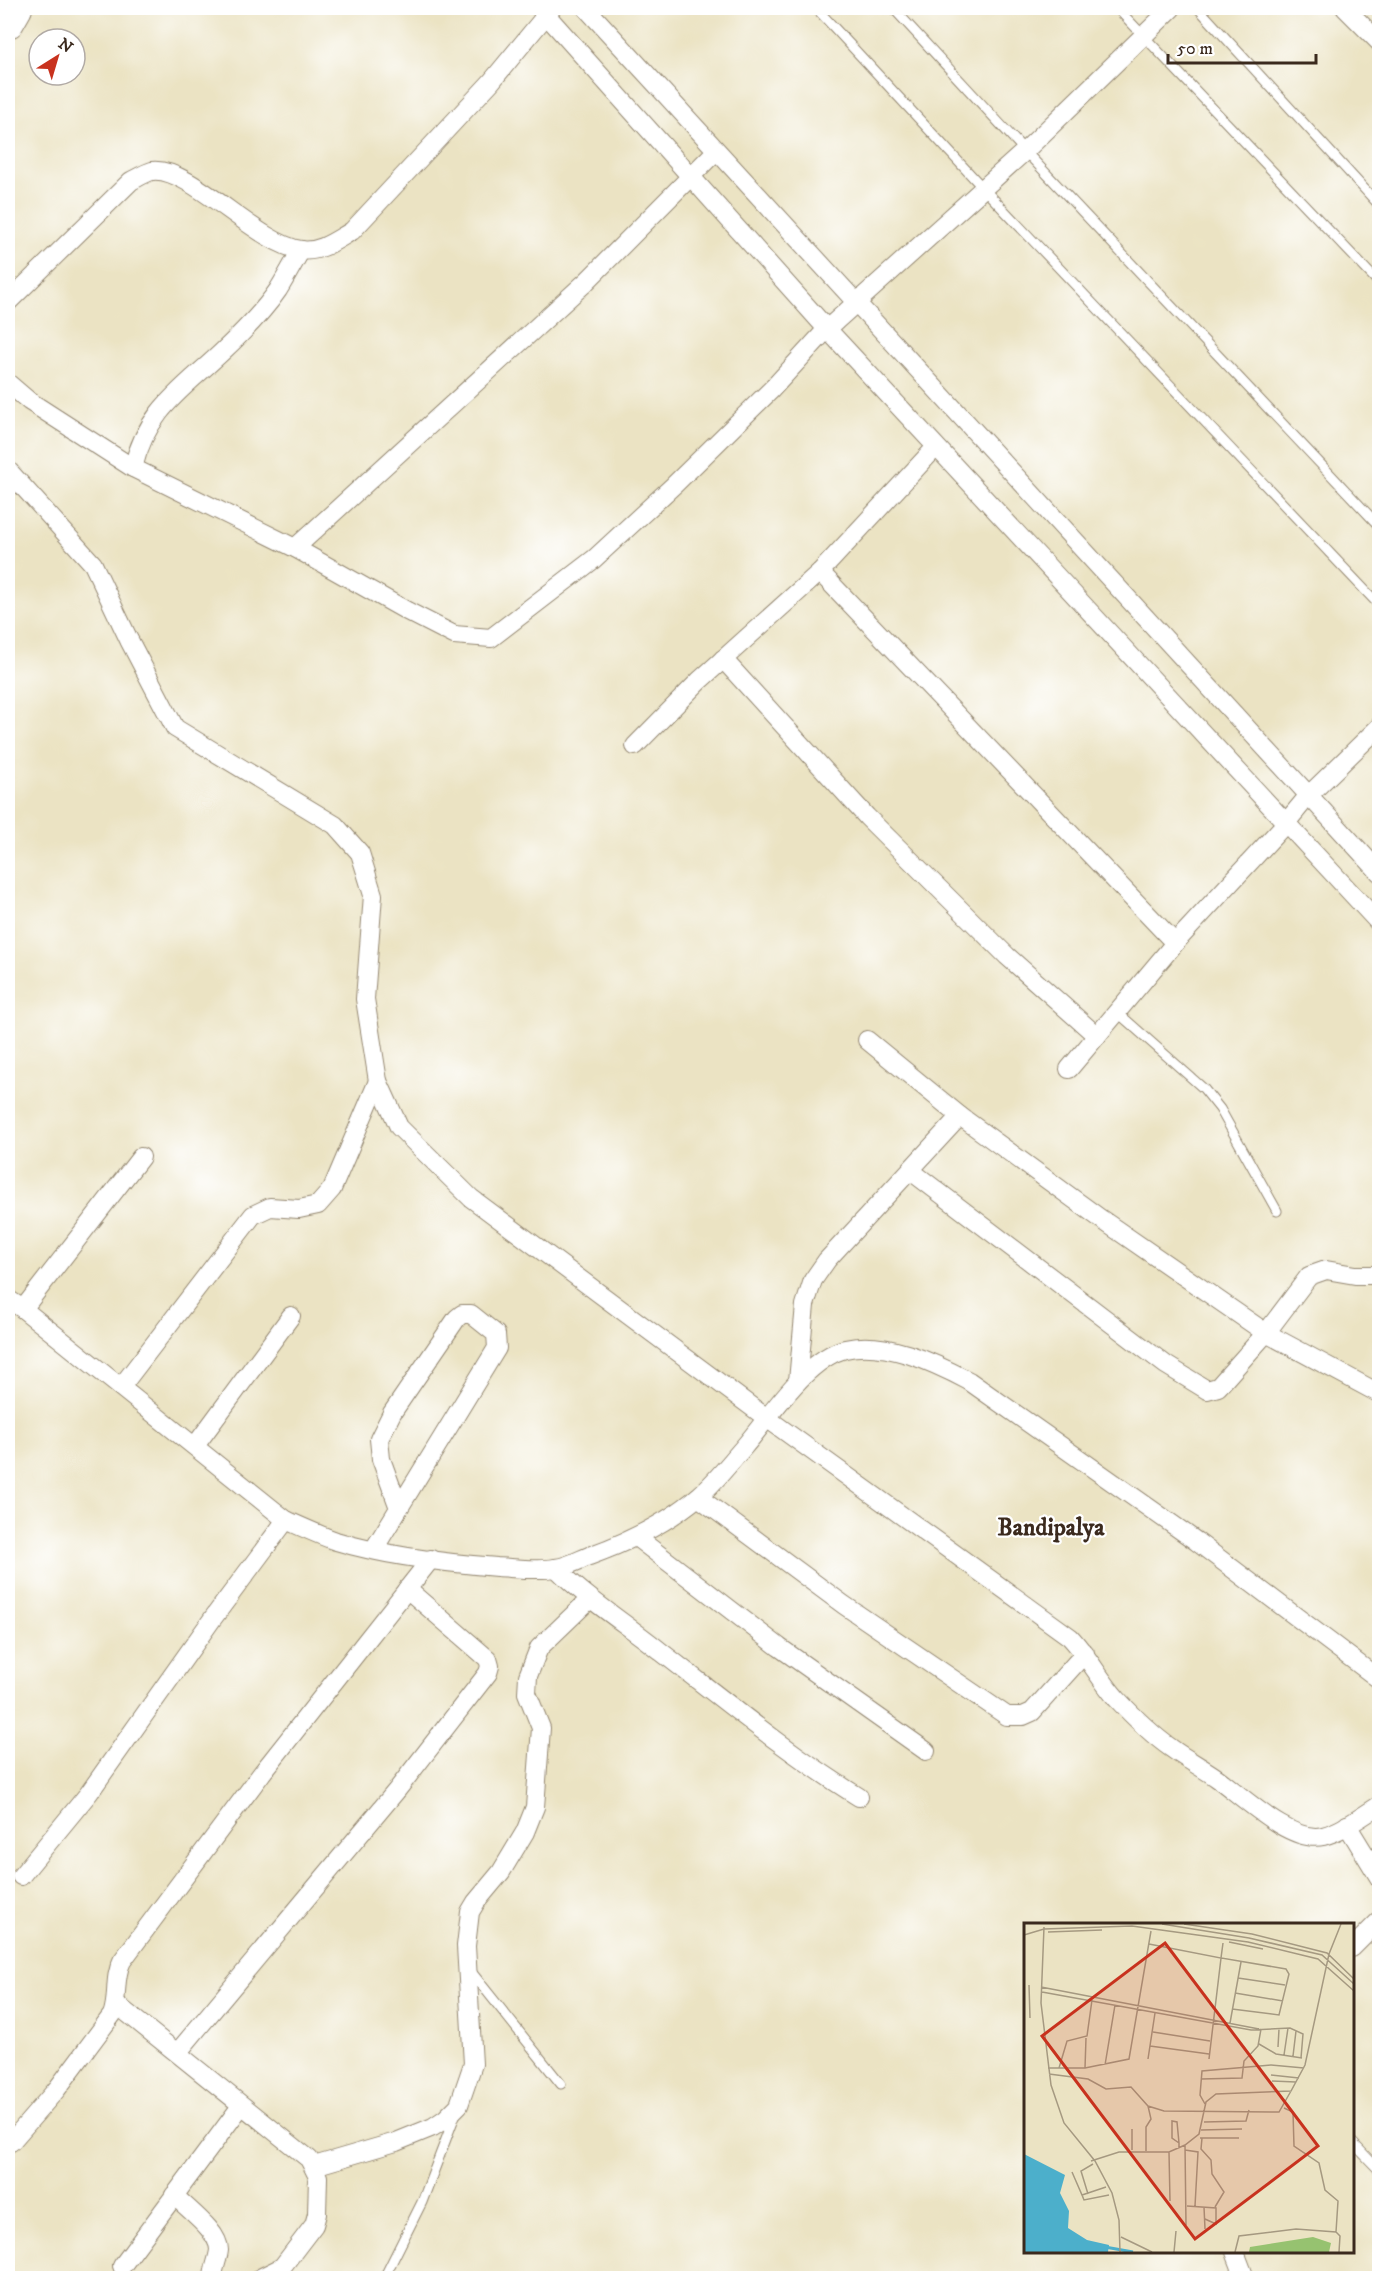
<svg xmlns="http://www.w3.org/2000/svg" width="1387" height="2286" font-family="'IM FELL DW Pica',serif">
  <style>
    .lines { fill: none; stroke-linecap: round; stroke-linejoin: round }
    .service-casing { stroke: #938670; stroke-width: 11 }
    .minor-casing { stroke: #938670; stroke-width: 20 }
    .trunk-casing { stroke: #938670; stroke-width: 34 }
    .service { stroke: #fff; stroke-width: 9 }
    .minor { stroke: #fff; stroke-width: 18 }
    .trunk { stroke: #fff; stroke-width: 32 }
    .labels { text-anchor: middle; stroke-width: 4.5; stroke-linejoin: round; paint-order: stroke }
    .quarter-label { font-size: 24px; font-weight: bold; fill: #3b2a1e; stroke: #fff }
    .inset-river { fill: none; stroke: #4cafcb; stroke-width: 3 }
    .inset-road { fill: none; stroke: #a59981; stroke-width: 1.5 }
    .view { fill: #c8321e; fill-opacity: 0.15; stroke: #c8321e; stroke-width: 3 }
    .inset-edge { fill: none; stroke: #3b2a1e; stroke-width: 3 }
  </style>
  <rect width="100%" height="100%" fill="#fff"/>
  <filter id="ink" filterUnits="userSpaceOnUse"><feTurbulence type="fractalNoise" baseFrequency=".0167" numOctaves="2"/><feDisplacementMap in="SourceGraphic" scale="12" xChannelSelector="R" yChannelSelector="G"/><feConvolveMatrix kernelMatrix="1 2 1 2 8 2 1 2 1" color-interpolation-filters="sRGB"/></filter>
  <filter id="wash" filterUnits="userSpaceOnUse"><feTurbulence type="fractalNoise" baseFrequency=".008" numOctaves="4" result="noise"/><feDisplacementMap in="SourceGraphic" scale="24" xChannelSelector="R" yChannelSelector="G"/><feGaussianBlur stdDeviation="1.35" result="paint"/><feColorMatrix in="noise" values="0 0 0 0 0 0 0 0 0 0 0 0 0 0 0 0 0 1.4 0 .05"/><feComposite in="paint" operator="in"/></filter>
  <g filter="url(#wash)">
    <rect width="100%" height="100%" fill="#ebe3c3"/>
  </g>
  <g filter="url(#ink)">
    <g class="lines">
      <g class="service-casing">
        <g id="service">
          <polyline points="816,8 983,188 1380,606"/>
          <polyline points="893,8 1025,151 1380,527"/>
          <polyline points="1117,8 1380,284"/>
          <polyline points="1198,8 1380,206"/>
          <polyline points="1117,1012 1204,1089 1220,1109 1277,1211"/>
          <polyline points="469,1969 561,2084"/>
          <polyline points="1352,2142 1380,2171"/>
          <polyline points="384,2278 422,2202 456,2113"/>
        </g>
      </g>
      <g class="minor-casing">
        <g id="minor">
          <polyline points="540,8 827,329 1380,924"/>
          <polyline points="586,8 1380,873"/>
          <polyline points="1345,8 1380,43"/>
          <path d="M8 302 131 181C137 178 145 173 152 171 190 166 257 244 301 250 320 253 336 240 352 231L491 82 552 8"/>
          <polyline points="8,383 29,401 133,468 295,548 407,611 454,635 491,638 594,559 674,485 772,389 827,329 1025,151 1172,8"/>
          <path d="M133 468C147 410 182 390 223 351 242 333 263 312 278 290 286 277 293 264 301 250"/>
          <path d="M8 470 93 564 129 640 175 728 335 825 360 853 373 895 365 999 378 1081 399 1127 471 1198 768 1419 1070 1637C1088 1656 1100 1680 1117 1699 1133 1716 1152 1735 1171 1748 1186 1759 1203 1768 1217 1778 1242 1796 1291 1844 1323 1836 1343 1831 1362 1816 1380 1805"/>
          <polyline points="295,548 586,282 716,151"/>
          <polyline points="820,572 1175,943"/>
          <polyline points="723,659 867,817 1007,956 1097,1036"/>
          <polyline points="635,746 699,681 820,572 936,447"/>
          <polyline points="867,1040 960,1116"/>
          <polyline points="1069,1069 1175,943 1285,824 1309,795 1380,726"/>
          <polyline points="911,1171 1166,1365 1207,1390 1218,1387 1266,1333 1309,1276 1326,1270 1355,1275 1380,1275"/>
          <path d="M8 1299 23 1309 286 1520C302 1527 319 1535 336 1541 385 1556 446 1563 497 1567 515 1568 537 1571 555 1568 567 1567 579 1560 589 1556 628 1542 668 1523 700 1495 716 1481 729 1464 743 1448 769 1418 806 1359 845 1349 884 1339 935 1363 969 1381L1196 1541 1380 1680"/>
          <polyline points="23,1309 141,1157"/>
          <polyline points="798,1381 805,1305 813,1280 827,1260 960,1116 1101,1219 1266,1333 1380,1394"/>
          <polyline points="121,1387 253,1215 270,1207 299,1209 318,1205 332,1189 378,1081"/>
          <polyline points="195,1446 291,1316"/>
          <polyline points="698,1497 844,1605 1007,1716 1023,1716 1032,1712 1085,1653"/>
          <polyline points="636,1537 779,1647 926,1751"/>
          <polyline points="374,1549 497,1348 496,1334 471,1314 462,1314 457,1318 392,1413 379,1439 381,1459 399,1508"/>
          <path d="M556 1568C588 1600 625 1623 660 1651 725 1701 789 1754 859 1797"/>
          <polyline points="1347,1825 1380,1879"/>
          <polyline points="21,1876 89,1793 213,1618 286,1520"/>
          <polyline points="1352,1948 1380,1920"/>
          <polyline points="116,2004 309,2159 318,2177 317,2214 314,2225 282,2267 260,2278"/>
          <polyline points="178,2052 397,1790 488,1673 490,1666 488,1659 407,1589"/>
          <path d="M11 2142 57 2089 112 2015C119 1997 113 1979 122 1961L262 1773 431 1559"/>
          <polyline points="314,2166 396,2142 433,2127 445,2119 459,2105 473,2064 466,1946 470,1912 476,1902 501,1872 525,1832 535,1807 541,1728 527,1693 528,1676 539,1648 590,1599"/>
          <path d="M174 2195C187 2209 219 2231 219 2250 218 2260 213 2269 213 2278"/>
          <polyline points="1235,2252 1245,2278"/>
          <polyline points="122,2266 241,2106"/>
        </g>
      </g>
      <g class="trunk-casing">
        <polyline id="trunk" points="8,22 16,8"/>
      </g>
      <use href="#service" class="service"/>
      <use href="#minor" class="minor"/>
      <use href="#trunk" class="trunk"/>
    </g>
  </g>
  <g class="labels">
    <g class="quarter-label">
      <text x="1051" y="1535">Bandipalya</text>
    </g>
  </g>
  <g transform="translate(1024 1923)">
    <rect width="330" height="330" fill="#ebe3c3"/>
    <path d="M289 314 307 320 305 329H225L226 324Z" fill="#96c270"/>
    <path d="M0 231 41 252 36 270 45 288 44 305 63 317 85 322 84 329H0Z" fill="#4cafcb"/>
    <path class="inset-river" d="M81 324 109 329"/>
    <path class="inset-road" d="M138 1 225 15 298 32 330 61M160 1 228 11 303 30 330 56M20 4 17 80 27 162 40 200 71 238 88 270 95 297 96 329M24 9 78 7M0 12 20 6 108 3 224 19 294 36 330 68M205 19 239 26M199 20 197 35 262 46 265 51 255 92 208 86M125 21 197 35 185 136M214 55 261 62M5 62 6 95M17 64 235 106M18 69 227 107 266 105 279 111 277 135M211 70 259 78M206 100 217 39M129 109 186 118M235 121 252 131 278 135M126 123 185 131M254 124 255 106M260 132 264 105M269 133 272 108M124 136 131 90M81 142 91 82M24 145H61L105 136 127 8M35 145 43 118 63 113 68 77M61 145 62 115M25 151 64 156 82 166 107 164 124 183 140 188 255 189 267 168M247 152 275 155M177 156 218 155 220 138 234 123 237 106M248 158 272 159M181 181 176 172 178 148 247 142 280 145M260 185 269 189 270 223 295 240 301 267 314 278 312 309M180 199 222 198 225 187M177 207 218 206M176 215H215M178 215 177 226 187 237 188 251 200 269 191 284M155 220 148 215V198L153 199 155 220V225M161 222 162 302M108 227V206M161 227 174 229 171 283M122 228V204L127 196 124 183M145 229 146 278M67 238 95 229H145L161 222 175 211 182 179 192 171 267 168 281 142 305 31 317 1M48 249 58 272 82 264M64 271 57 248 69 241M58 272 60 277 85 272M163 283 192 285V301L181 296M180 284 181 306M97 314 128 329M150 329 152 308M211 329 215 313 272 306 312 309 316 313 315 329"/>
    <path class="view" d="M141 20 294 223 171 316 18 113Z"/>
    <rect width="330" height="330" class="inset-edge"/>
  </g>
  <rect width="1387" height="2286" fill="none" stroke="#fff" stroke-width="30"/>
  <g transform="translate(57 57) rotate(37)"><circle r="28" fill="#ffffff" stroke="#b1aaa5" stroke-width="1.5"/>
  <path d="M0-4.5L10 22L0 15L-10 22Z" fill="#c8321e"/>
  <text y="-9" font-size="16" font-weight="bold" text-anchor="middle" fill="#3b2a1e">N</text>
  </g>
  <path d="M1168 54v9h148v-9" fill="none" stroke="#3b2a1e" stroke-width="3"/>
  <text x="1177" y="54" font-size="18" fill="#3b2a1e" stroke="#ffffff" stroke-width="4.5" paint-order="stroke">50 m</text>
</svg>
